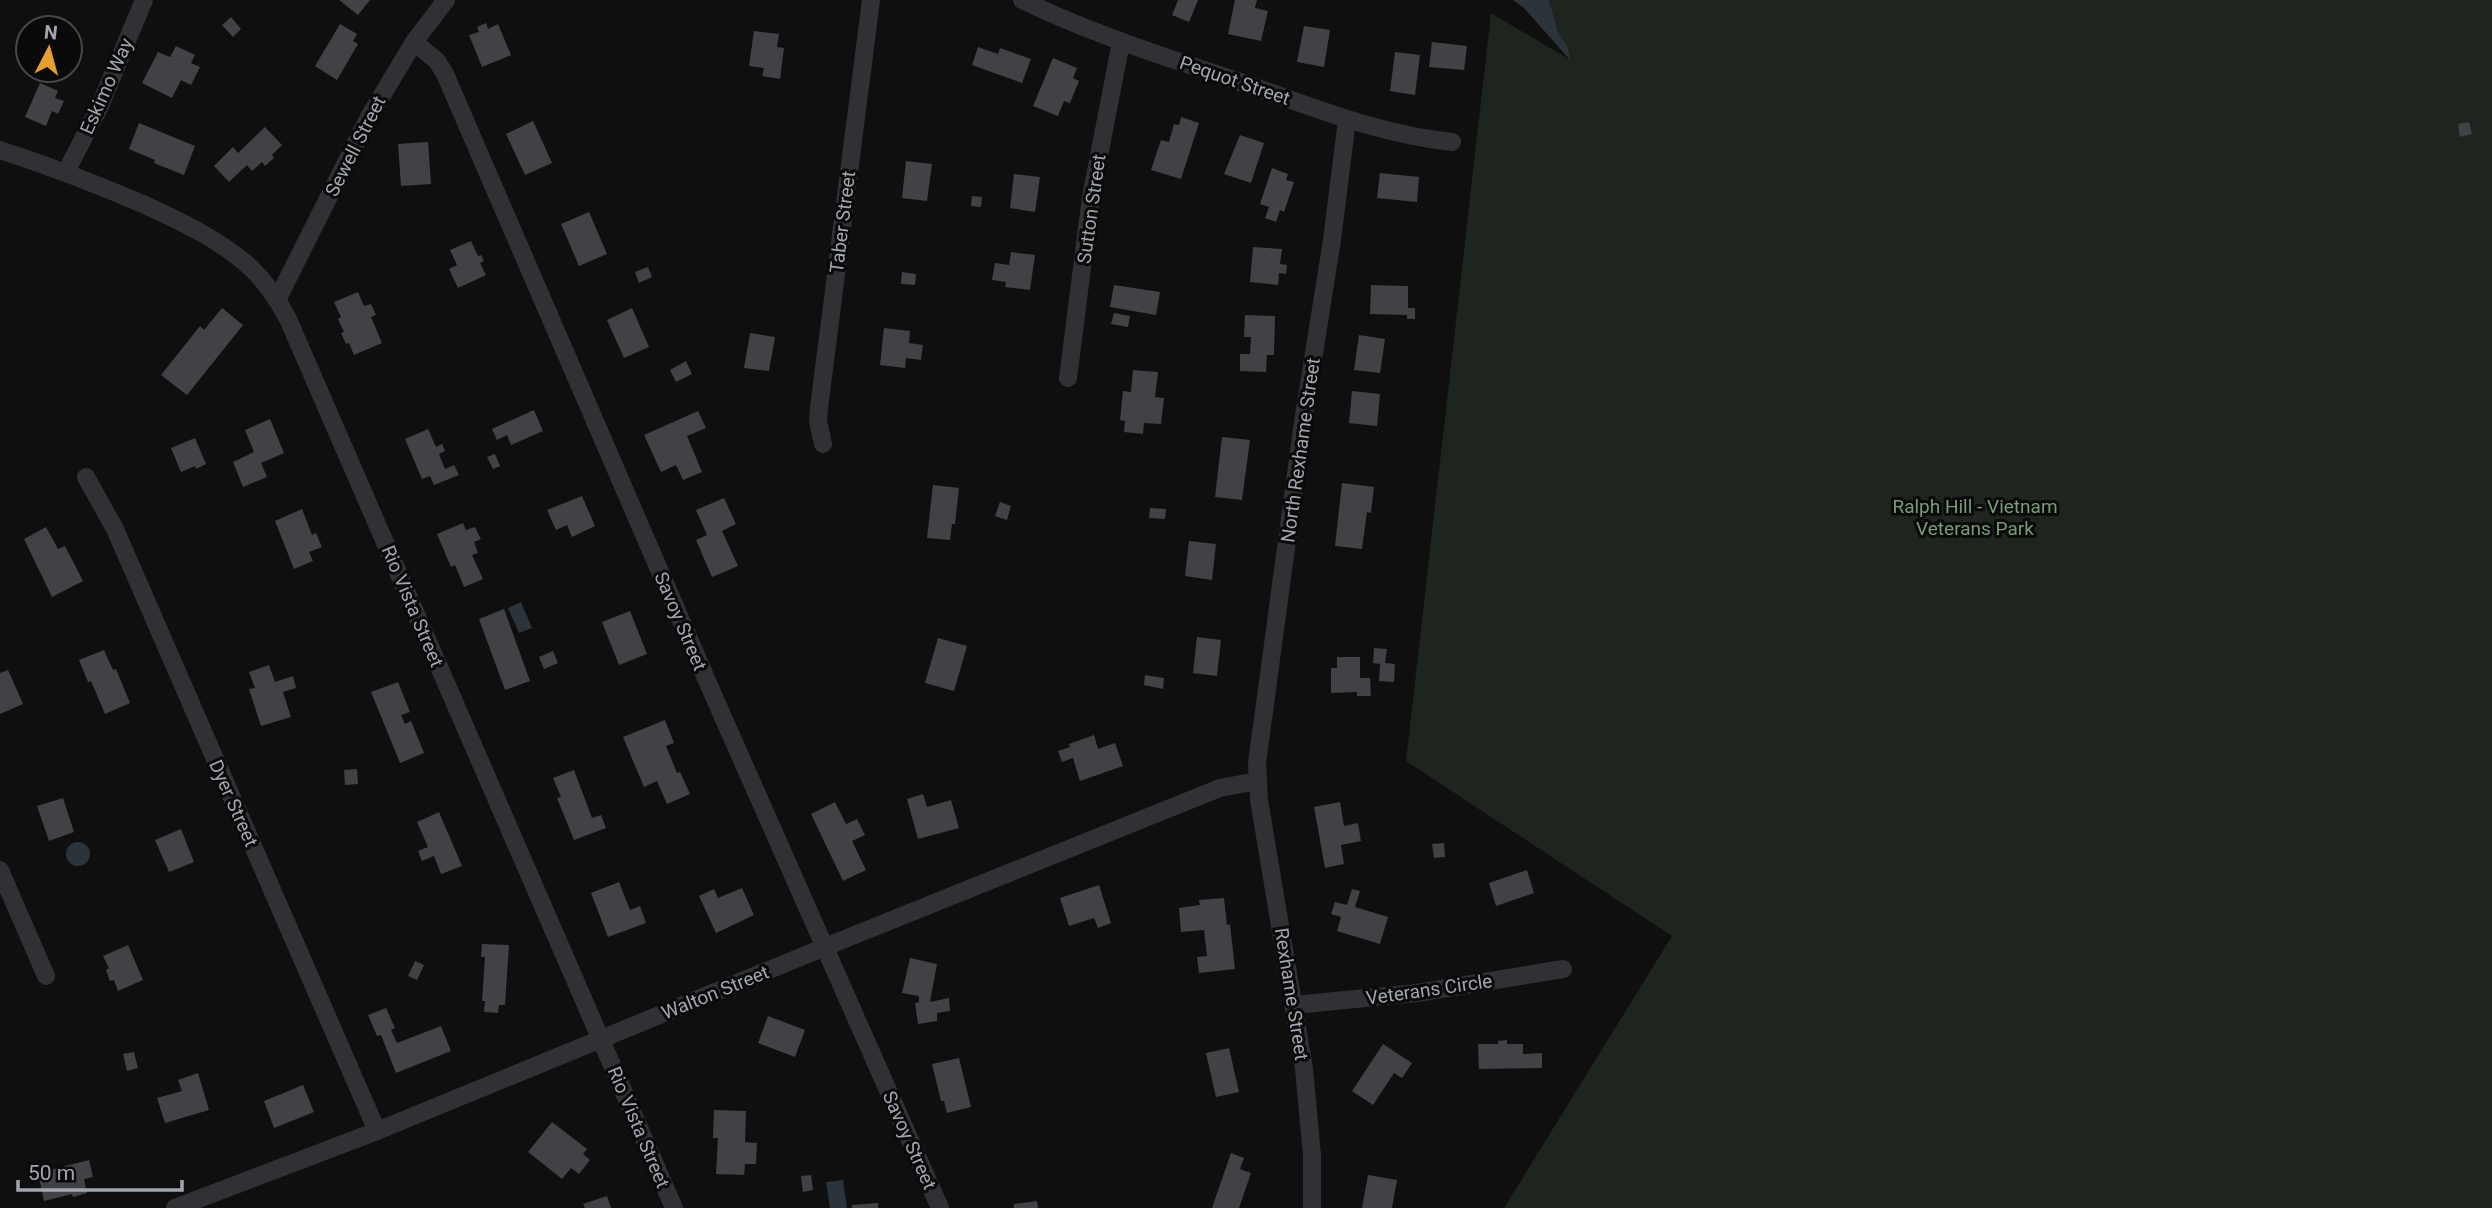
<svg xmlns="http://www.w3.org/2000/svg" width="2492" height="1208" font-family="Roboto,sans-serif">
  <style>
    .green { fill: #1e241e }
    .water { fill: #2b343a }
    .building { fill: #404246 }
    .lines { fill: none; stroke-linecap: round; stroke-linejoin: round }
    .minor { stroke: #303135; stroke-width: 18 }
    .labels { text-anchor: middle; stroke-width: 6; stroke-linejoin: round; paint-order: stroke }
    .street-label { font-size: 19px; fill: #a1a6b0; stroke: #0a0a0b }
    .park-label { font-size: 19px; fill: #789b78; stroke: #0a0a0b }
  </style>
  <rect width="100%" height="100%" fill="#0f0f10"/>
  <polygon class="green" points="1549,0 2492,0 2492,1208 1504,1208 1672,936 1406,761 1491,13 1569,59 1568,47 1558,32"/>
  <g class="water">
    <polygon points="1513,0 1549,0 1558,32 1568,47 1570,60 1524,8"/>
    <polygon points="521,602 532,628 519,633 508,608"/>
    <circle cx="78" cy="854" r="12"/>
    <polygon points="843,1180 847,1208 830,1208 826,1182"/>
  </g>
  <g class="building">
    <polygon points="339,0 370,0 358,15"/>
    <polygon points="1178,0 1198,0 1189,22 1172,15"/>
    <polygon points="1235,0 1257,0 1255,8 1268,11 1261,41 1228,34"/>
    <polygon points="231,17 241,29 233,37 222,25"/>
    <polygon points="486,23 488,29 498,24 511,55 482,67 469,35 479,32 477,27"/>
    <polygon points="340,24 357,34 353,41 358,44 337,80 315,66"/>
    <polygon points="1304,26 1330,30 1324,67 1297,62"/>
    <polygon points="754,31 779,34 777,47 784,48 780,79 762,76 764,68 749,66"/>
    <polygon points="1432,42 1467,46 1464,70 1429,67"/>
    <polygon points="176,46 195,55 191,63 200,67 191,85 181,80 172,98 142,83 158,52 170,57"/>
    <polygon points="978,47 998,54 1000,48 1031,59 1022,83 972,65"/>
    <polygon points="1395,52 1420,55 1415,95 1390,91"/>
    <polygon points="1053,58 1077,68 1073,78 1079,81 1070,103 1064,101 1058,116 1033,106"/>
    <polygon points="40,83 58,91 55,98 64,101 58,114 52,111 46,126 25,117"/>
    <polygon points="1181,117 1199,123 1181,179 1151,170 1161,140 1169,142 1174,124 1179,125"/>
    <polygon points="533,121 552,163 525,175 506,134"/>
    <polygon points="2469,122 2472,134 2460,137 2458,124"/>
    <polygon points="139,123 195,146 184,175 154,163 155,160 129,149"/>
    <polygon points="265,127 282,145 272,155 274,158 265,166 262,162 252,171 247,165 229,182 214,166 233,147 238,153"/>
    <polygon points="1240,135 1264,143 1251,183 1224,174"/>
    <polygon points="428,142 431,184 401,186 398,144"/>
    <polygon points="906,161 932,164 927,201 902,198"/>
    <polygon points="1272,168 1288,174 1286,180 1294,182 1284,212 1280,210 1276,222 1265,218 1269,207 1260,204"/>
    <polygon points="1380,173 1419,177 1417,202 1377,198"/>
    <polygon points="1014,174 1040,177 1035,212 1010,208"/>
    <polygon points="972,196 982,197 981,207 971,206"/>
    <polygon points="589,212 607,254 579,266 561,224"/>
    <polygon points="471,241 478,256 481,255 484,261 480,263 486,275 458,288 449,269 457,265 450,250"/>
    <polygon points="1253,247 1282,249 1280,264 1287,265 1286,274 1279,273 1278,285 1250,282"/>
    <polygon points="1011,252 1035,255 1030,290 1005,287 1006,282 992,280 995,263 1009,265"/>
    <polygon points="648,267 652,277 639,283 635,272"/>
    <polygon points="902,272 916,274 915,285 901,284"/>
    <polygon points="1114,285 1160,292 1156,315 1110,307"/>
    <polygon points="1371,285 1408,286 1408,308 1415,308 1415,319 1407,319 1407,315 1370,314"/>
    <polygon points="358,292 364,306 371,304 376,315 371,317 382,343 354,355 349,343 346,344 341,333 344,332 338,319 341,317 334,302"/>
    <polygon points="222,308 243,325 187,395 161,375 200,326 204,330"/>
    <polygon points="632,308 649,347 624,358 607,320"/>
    <polygon points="1114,313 1130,316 1128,327 1111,324"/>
    <polygon points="1245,315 1275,316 1274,355 1267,355 1266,372 1240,371 1240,354 1250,354 1251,337 1244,337"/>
    <polygon points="884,328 910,331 909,343 923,345 921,360 906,358 905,368 880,365"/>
    <polygon points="750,333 775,337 769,371 744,368"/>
    <polygon points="1359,335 1385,339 1380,373 1354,370"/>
    <polygon points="686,361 692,374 676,382 670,370"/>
    <polygon points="1133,370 1158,372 1155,397 1164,398 1161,424 1144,423 1143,434 1124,432 1125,421 1120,420 1123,391 1131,392"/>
    <polygon points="1352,391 1380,394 1377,426 1349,423"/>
    <polygon points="534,410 543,431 511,445 507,435 497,440 492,429"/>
    <polygon points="698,411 706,428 687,436 702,472 683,480 676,465 661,472 644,435"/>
    <polygon points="270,419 284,453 261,463 267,477 243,487 233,462 254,452 245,430"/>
    <polygon points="428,429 436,447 442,444 445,451 439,454 445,469 454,465 459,475 434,485 430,476 422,479 405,439"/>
    <polygon points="1222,437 1250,440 1242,500 1215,497"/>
    <polygon points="195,438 206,464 196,469 195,466 181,472 171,448"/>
    <polygon points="495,454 500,466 493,469 487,457"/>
    <polygon points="1342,483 1374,487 1371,513 1367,512 1362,549 1335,546"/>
    <polygon points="933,485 959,488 955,524 952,524 950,540 927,538"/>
    <polygon points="582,496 595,526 572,537 567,525 556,530 547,510"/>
    <polygon points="724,498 736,524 722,531 738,566 712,577 696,540 707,535 696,510"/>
    <polygon points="1000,502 1011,506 1007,520 995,516"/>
    <polygon points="1150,508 1166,509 1165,519 1149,518"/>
    <polygon points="302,509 312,535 316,533 322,547 309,552 313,561 294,569 275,521"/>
    <polygon points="463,523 466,530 475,527 481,539 474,542 478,553 472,555 483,579 464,587 455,565 451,567 437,534"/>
    <polygon points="46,527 58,549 65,546 83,581 52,597 24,539"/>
    <polygon points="1189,541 1216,544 1212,580 1185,576"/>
    <polygon points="504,609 530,681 505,690 479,619"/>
    <polygon points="630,611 647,654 619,665 602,622"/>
    <polygon points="1197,637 1221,640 1217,676 1193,673"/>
    <polygon points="938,638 967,646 954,691 925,683"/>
    <polygon points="1374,648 1387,649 1385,663 1395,664 1394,682 1379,681 1380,664 1373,663"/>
    <polygon points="104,650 113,670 116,669 130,703 105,714 91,681 88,682 79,660"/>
    <polygon points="553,651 558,663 544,669 539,657"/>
    <polygon points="1337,657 1360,657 1360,678 1370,678 1371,696 1357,696 1357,692 1331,693 1331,668 1337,668"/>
    <polygon points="269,665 275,682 293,676 296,688 283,692 291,717 261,726 249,689 255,688 249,672"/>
    <polygon points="8,670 23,704 0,714 0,673"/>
    <polygon points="1145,675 1164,678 1163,689 1144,685"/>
    <polygon points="398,682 410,712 401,715 405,724 411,721 424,753 400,763 371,692"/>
    <polygon points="665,720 674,743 666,746 677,773 680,772 690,794 667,804 657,781 644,787 623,737"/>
    <polygon points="1094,735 1098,749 1115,743 1123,766 1080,781 1073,758 1062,762 1058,751 1070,747 1069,744"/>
    <polygon points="357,769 358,784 345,785 344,770"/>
    <polygon points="574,770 592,818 601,815 606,828 574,840 557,798 561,797 553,778"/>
    <polygon points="923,794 927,807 951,800 959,828 918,839 907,799"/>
    <polygon points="63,798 74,832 49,841 37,806"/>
    <polygon points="835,802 846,824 857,819 865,835 852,841 866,870 843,881 811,814"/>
    <polygon points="1340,802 1344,826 1358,823 1361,841 1341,845 1344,864 1325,868 1314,807"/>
    <polygon points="439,812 462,866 441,874 434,856 422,861 418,851 428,847 417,822"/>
    <polygon points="181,829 194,862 169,872 155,840"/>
    <polygon points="1444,843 1445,857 1434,858 1432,844"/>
    <polygon points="1527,870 1534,893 1496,906 1489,883"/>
    <polygon points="619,882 630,910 640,906 646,923 608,937 591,893"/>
    <polygon points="1099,885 1111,923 1098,928 1094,918 1069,926 1060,898"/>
    <polygon points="742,888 754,915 716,933 699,896 714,889 718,898"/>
    <polygon points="1352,889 1360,891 1355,907 1388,917 1380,944 1337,931 1341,917 1331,914 1335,902 1347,905"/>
    <polygon points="1224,898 1227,925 1230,924 1235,969 1199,973 1197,957 1207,956 1204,930 1181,932 1179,908 1200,905 1199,900"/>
    <polygon points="482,944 509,945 505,1005 499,1005 498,1013 484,1012 485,1001 482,1001 485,957 481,957"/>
    <polygon points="128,945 143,980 118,991 114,980 110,981 106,970 109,968 103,956"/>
    <polygon points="910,958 937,964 930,1002 949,998 950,1011 937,1013 937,1021 918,1024 915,1003 919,1002 919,996 902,993"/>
    <polygon points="415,961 424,965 417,980 408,976"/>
    <polygon points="386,1008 395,1028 391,1030 397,1043 441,1026 451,1051 396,1073 381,1035 377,1036 368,1015"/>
    <polygon points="768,1016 805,1030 795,1057 758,1043"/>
    <polygon points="1507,1040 1507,1044 1523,1044 1523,1054 1542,1053 1542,1068 1479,1069 1478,1044 1498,1044 1498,1041"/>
    <polygon points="1383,1044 1412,1063 1402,1078 1394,1073 1373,1105 1352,1091"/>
    <polygon points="1229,1048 1239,1092 1216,1097 1206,1053"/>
    <polygon points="134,1052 138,1068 127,1071 123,1054"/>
    <polygon points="959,1058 971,1107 947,1113 944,1101 941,1101 932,1064"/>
    <polygon points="198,1073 209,1110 165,1123 157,1098 182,1091 178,1080"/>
    <polygon points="303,1085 314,1112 274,1128 264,1101"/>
    <polygon points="714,1110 746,1111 745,1142 757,1143 756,1164 745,1164 744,1175 716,1174 718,1138 713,1138"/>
    <polygon points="552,1122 587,1149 583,1154 590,1160 579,1174 571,1168 562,1179 528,1152"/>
    <polygon points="1231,1153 1244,1158 1240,1169 1251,1173 1239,1208 1212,1208"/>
    <polygon points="89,1160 93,1177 84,1179 87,1193 73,1197 72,1194 44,1201 38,1173"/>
    <polygon points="811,1175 813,1190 803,1192 801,1176"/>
    <polygon points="1368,1175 1397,1180 1392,1208 1362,1208"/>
    <polygon points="607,1196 611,1208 585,1208 583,1204"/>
    <polygon points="1037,1201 1038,1208 1014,1208 1014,1204"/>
    <polygon points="878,1203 878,1208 852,1208 852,1205"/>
  </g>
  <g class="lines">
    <g class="minor">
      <path d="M1022 0C1096 36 1175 60 1252 86 1318 109 1382 135 1452 142"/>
      <polyline points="414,42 437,61 445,74 715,699 940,1208"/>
      <path d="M0 150C49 166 97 184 145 205 182 222 220 240 250 267 266 282 278 300 288 319L674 1208"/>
      <polyline points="66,172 99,108 144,0"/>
      <polyline points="277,300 369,117 414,42 446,0"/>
      <polyline points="1068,378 1091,197 1121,42"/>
      <polyline points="823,444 818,421 819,408 871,0"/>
      <polyline points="86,477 115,529 377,1131"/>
      <polyline points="0,870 46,976"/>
      <polyline points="1294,1005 1417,993 1563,969"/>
      <polyline points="175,1208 377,1131 825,947 1220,788 1257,781"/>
      <polyline points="1312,1208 1312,1155 1304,1069 1259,800 1257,763 1303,422 1332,240 1347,120"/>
    </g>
  </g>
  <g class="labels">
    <g class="street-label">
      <text transform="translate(1235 80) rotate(19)" y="7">Pequot Street</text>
      <text transform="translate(106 86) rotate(-66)" y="7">Eskimo Way</text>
      <text transform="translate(355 146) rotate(-63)" y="7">Sewell Street</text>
      <text transform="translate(1091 209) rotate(-82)" y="7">Sutton Street</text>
      <text transform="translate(842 222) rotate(-83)" y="7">Taber Street</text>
      <text transform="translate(1300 450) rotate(-82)" y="7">North Rexhame Street</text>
      <text transform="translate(413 606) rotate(67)" y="7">Rio Vista Street</text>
      <text transform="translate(681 621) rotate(67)" y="7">Savoy Street</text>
      <text transform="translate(234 803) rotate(66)" y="7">Dyer Street</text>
      <text transform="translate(1429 989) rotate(-8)" y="7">Veterans Circle</text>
      <text transform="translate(715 992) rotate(-22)" y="7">Walton Street</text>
      <text transform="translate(1292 994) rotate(81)" y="7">Rexhame Street</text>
      <text transform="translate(639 1127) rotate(67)" y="7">Rio Vista Street</text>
      <text transform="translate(910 1140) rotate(66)" y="7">Savoy Street</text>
    </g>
    <g class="park-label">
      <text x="1975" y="513">Ralph Hill - Vietnam<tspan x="1975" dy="22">Veterans Park</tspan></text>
    </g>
  </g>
  <g transform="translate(49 49) rotate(6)"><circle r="33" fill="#0a0a0b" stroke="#46484d" stroke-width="2"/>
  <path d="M0-5L12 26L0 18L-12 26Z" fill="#e79f30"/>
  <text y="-10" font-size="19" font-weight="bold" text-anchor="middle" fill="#a1a6b0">N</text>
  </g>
  <path d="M18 1180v10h164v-10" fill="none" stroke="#a1a6b0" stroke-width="3.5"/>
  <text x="28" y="1180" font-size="21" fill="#a1a6b0" stroke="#0a0a0b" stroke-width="5" paint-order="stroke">50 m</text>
</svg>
